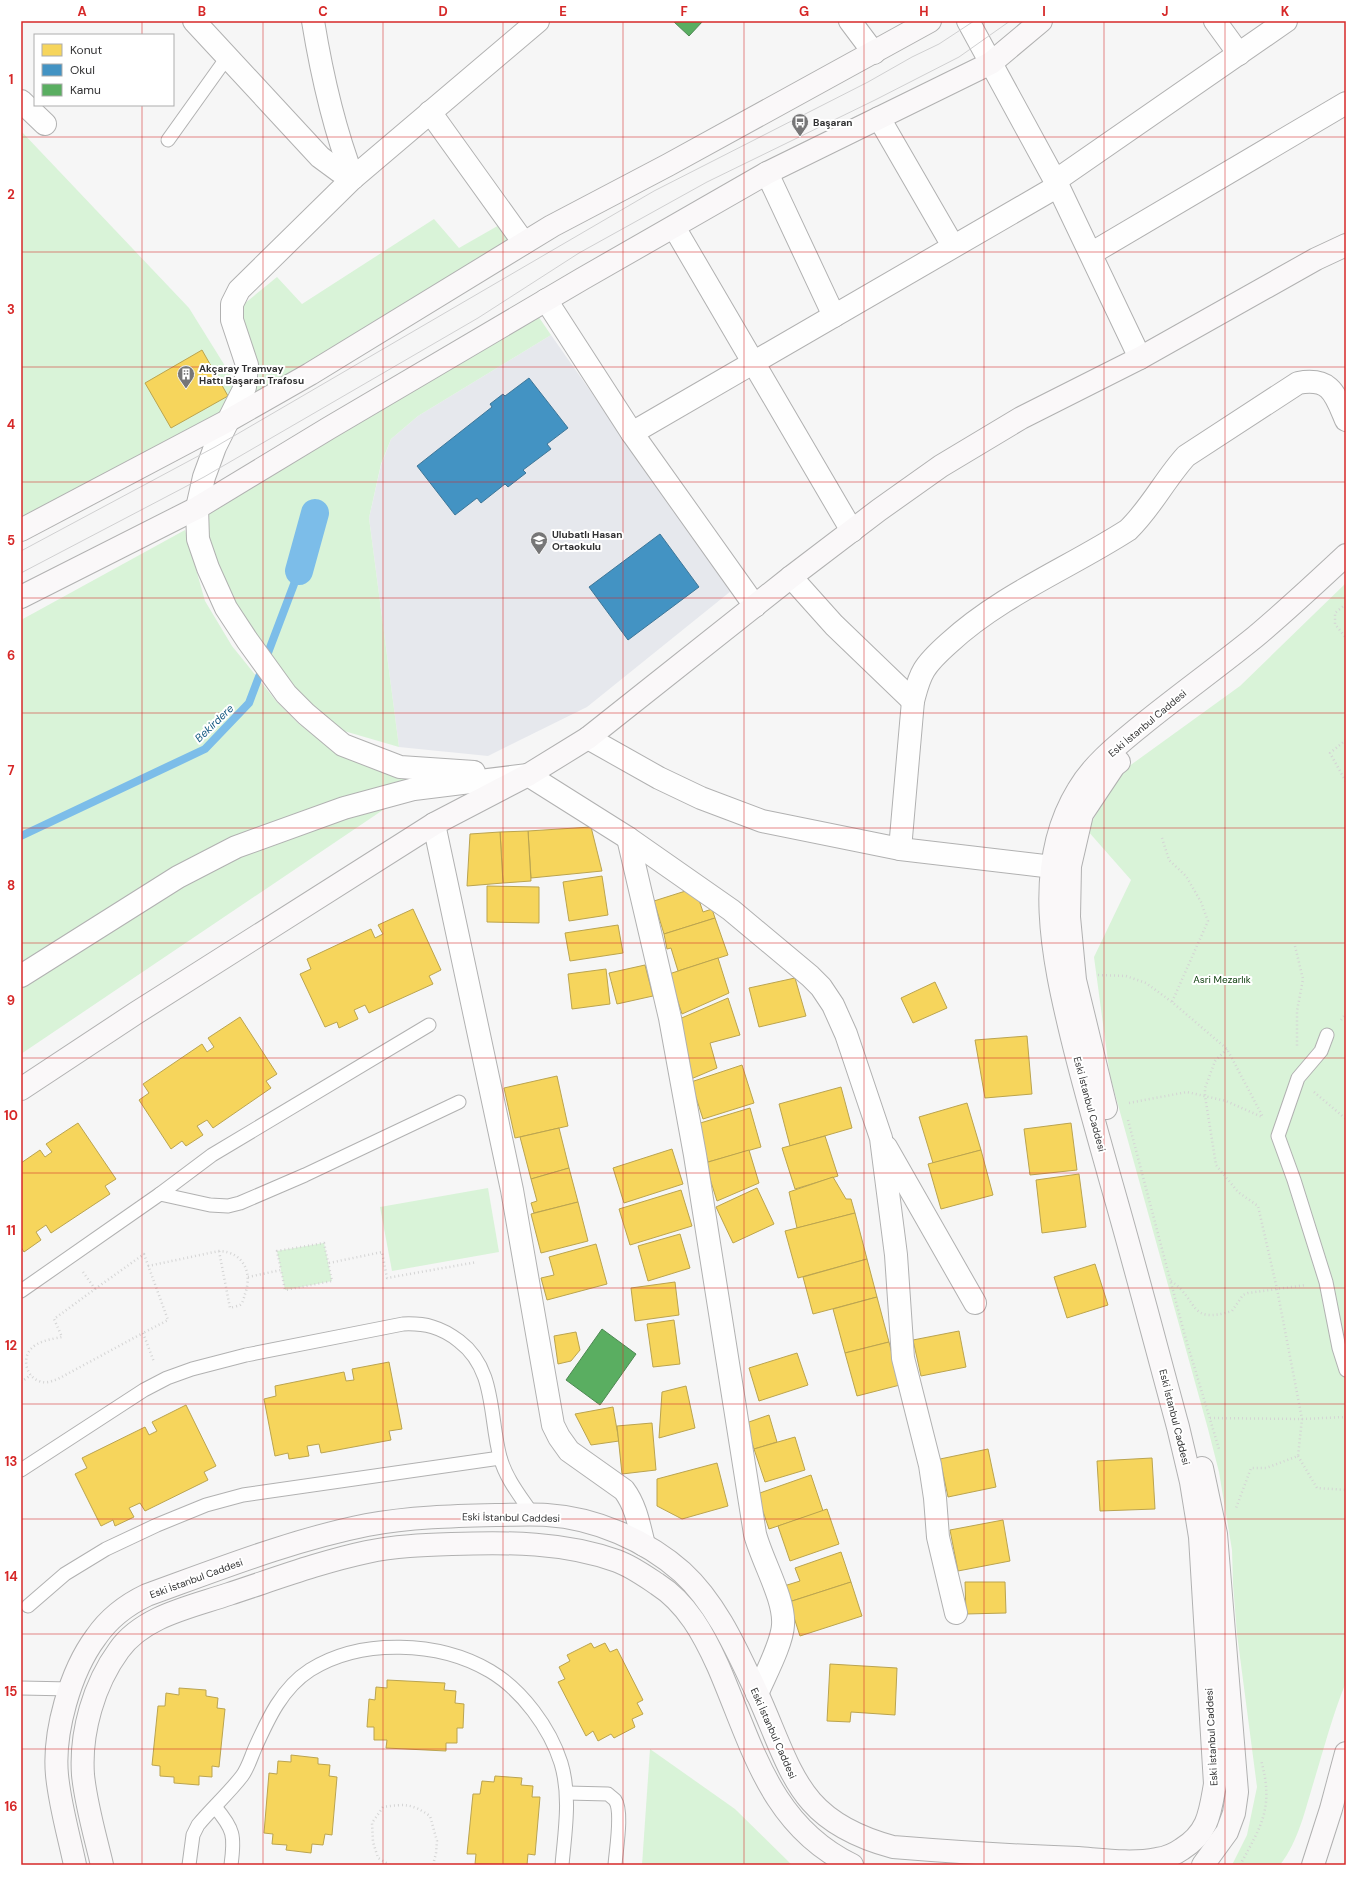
<svg xmlns="http://www.w3.org/2000/svg" width="1367" height="1886" font-family="'DM Sans',sans-serif">
  <style>
    .built { fill: #e6e8ed }
    .green { fill: #d9f3d8 }
    .homes { fill: #f6d55c; stroke: #bba44f }
    .schools { fill: #4393c3; stroke: #3e7698 }
    .public { fill: #5aae61; stroke: #4e8853 }
    .lines { fill: none; stroke-linecap: round; stroke-linejoin: round }
    .stream { stroke: #7cbde9; stroke-width: 8 }
    .canal { stroke: #7cbde9; stroke-width: 28 }
    .lane-casing { stroke: #b1b1b1; stroke-width: 15 }
    .street-casing { stroke: #b1b1b1; stroke-width: 24 }
    .secondary-casing { stroke: #b1b1b1; stroke-width: 24 }
    .path { stroke: #d4d4d4; stroke-width: 2.5; stroke-dasharray: 1 3; stroke-linecap: butt }
    .lane { stroke: #fefefe; stroke-width: 13 }
    .street { stroke: #fefefe; stroke-width: 22 }
    .secondary { stroke: #faf8f9; stroke-width: 22 }
    .tram { stroke: #d0d0d1; stroke-width: 1 }
    .grid { fill: none; stroke: #d62828; stroke-width: 1; stroke-opacity: 0.55 }
    .labels { text-anchor: middle; stroke-width: 4; stroke-linejoin: round; paint-order: stroke }
    .poi-label { font-size: 10px; font-weight: bold; fill: #313132; stroke: #fff; text-anchor: start }
    .street-label { font-size: 10px; fill: #313132; stroke: #fff }
    .park-label { font-size: 10px; fill: #083b08; stroke: #fff }
    .water-label { font-size: 11px; font-style: italic; fill: #125780; stroke: #fff }
    .neatline { fill: none; stroke: #d62828; stroke-width: 1.5 }
    .grid-label { font-size: 13px; text-anchor: middle; font-weight: bold; fill: #d62828 }
  </style>
  <rect width="100%" height="100%" fill="#f6f6f6"/>
  <polygon class="built" points="551,335 731,591 587,707 488,756 399,747 369,518 381,465 391,439 418,416"/>
  <g class="green">
    <polygon points="21,131 189,308 235,382 226,414 21,518"/>
    <polygon points="434,219 459,248 501,224 513,242 250,401 257,386 259,372 250,354 239,308 277,277 302,304"/>
    <polygon points="536,313 551,335 418,416 391,439 381,464 369,518 399,747 344,731 294,691 254,636 210,557 204,515"/>
    <polygon points="185,530 205,601 232,646 277,702 298,723 337,754 400,767 414,789 21,1054 21,620"/>
    <path d="M1346 583V1682C1333 1714 1324 1748 1314 1781 1305 1810 1299 1840 1280 1865H1232L1247 1835 1257 1787 1237 1634 1233 1584 1232 1550 1219 1472 1208 1429 1110 1076 1094 957 1131 880 1087 830 1121 772 1240 686Z"/>
    <polygon points="488,1188 499,1252 392,1271 380,1207"/>
    <polygon points="324,1243 332,1281 285,1290 277,1251"/>
    <polygon points="650,1749 735,1809 792,1865 642,1865"/>
  </g>
  <g class="homes">
    <polygon points="202,350 228,396 171,428 145,383"/>
    <polygon points="591,827 602,871 531,878 528,831"/>
    <polygon points="528,831 531,881 503,883 500,832"/>
    <polygon points="500,832 503,883 467,886 470,834"/>
    <polygon points="602,876 608,915 569,921 563,882"/>
    <polygon points="487,886 539,887 539,923 487,922"/>
    <polygon points="695,888 703,912 712,909 715,918 664,934 654,901"/>
    <polygon points="413,909 441,970 429,976 433,984 369,1013 365,1005 354,1010 358,1019 339,1028 337,1022 325,1027 300,974 311,969 307,959 371,929 375,938 383,934 378,925"/>
    <polygon points="715,918 728,955 678,971 671,948 667,949 664,934"/>
    <polygon points="618,925 623,953 570,961 565,933"/>
    <polygon points="718,958 729,993 682,1014 669,974"/>
    <polygon points="645,965 653,996 617,1004 609,973"/>
    <polygon points="606,969 610,1004 572,1009 568,974"/>
    <polygon points="795,978 806,1016 759,1027 749,988"/>
    <polygon points="935,982 947,1008 913,1023 901,998"/>
    <polygon points="728,998 740,1035 710,1043 717,1068 691,1079 677,1020"/>
    <polygon points="240,1017 277,1074 266,1081 271,1088 213,1128 207,1120 197,1126 203,1135 186,1146 182,1141 171,1149 139,1100 149,1093 143,1084 202,1044 207,1052 214,1047 208,1038"/>
    <polygon points="1027,1036 1032,1094 985,1098 975,1040"/>
    <polygon points="742,1065 754,1103 703,1119 691,1082"/>
    <polygon points="557,1076 568,1126 515,1138 504,1088"/>
    <polygon points="841,1087 852,1128 790,1146 779,1104"/>
    <polygon points="967,1103 981,1150 933,1163 919,1117"/>
    <polygon points="750,1108 761,1147 708,1162 697,1124"/>
    <polygon points="78,1123 116,1179 105,1186 110,1194 51,1233 46,1225 36,1232 41,1240 24,1252 21,1247 21,1163 40,1150 45,1157 52,1152 46,1144"/>
    <polygon points="1071,1123 1077,1170 1030,1175 1024,1129"/>
    <polygon points="559,1128 569,1168 531,1179 520,1137"/>
    <polygon points="825,1136 838,1176 795,1189 782,1148"/>
    <polygon points="672,1149 683,1184 624,1203 613,1168"/>
    <polygon points="749,1150 759,1183 717,1201 705,1163"/>
    <polygon points="981,1150 993,1195 941,1209 928,1164"/>
    <polygon points="569,1168 578,1202 534,1213 531,1203 537,1201 531,1179"/>
    <polygon points="1079,1174 1086,1227 1042,1233 1036,1180"/>
    <polygon points="833,1177 846,1199 851,1199 855,1213 797,1228 789,1192"/>
    <polygon points="757,1188 774,1224 733,1243 716,1207"/>
    <polygon points="681,1190 692,1226 630,1245 619,1209"/>
    <polygon points="578,1202 588,1241 541,1253 531,1214"/>
    <polygon points="855,1213 867,1259 798,1278 785,1231"/>
    <polygon points="680,1234 690,1268 648,1281 638,1246"/>
    <polygon points="596,1244 607,1284 547,1300 541,1278 554,1275 549,1257"/>
    <polygon points="867,1259 877,1297 813,1314 803,1277"/>
    <polygon points="1095,1264 1108,1305 1067,1318 1054,1277"/>
    <polygon points="675,1282 679,1315 635,1321 631,1288"/>
    <polygon points="877,1297 889,1342 845,1353 833,1309"/>
    <polygon points="674,1320 680,1364 653,1367 647,1324"/>
    <polygon points="959,1331 966,1367 921,1376 913,1340"/>
    <polygon points="576,1332 580,1350 571,1361 558,1364 554,1336"/>
    <polygon points="889,1342 900,1385 857,1396 845,1353"/>
    <polygon points="797,1353 808,1385 759,1401 749,1368"/>
    <polygon points="389,1362 402,1429 389,1431 391,1440 321,1453 319,1444 307,1446 309,1456 289,1459 288,1453 275,1456 264,1399 276,1396 275,1386 344,1372 346,1381 354,1380 352,1369"/>
    <polygon points="686,1386 695,1428 659,1438 662,1392"/>
    <polygon points="186,1405 216,1466 204,1472 208,1480 145,1511 140,1503 129,1508 134,1517 115,1526 113,1520 101,1526 75,1474 87,1468 82,1458 145,1427 149,1435 157,1431 152,1422"/>
    <polygon points="613,1407 619,1441 591,1445 575,1414"/>
    <polygon points="769,1415 777,1442 754,1449 746,1423"/>
    <polygon points="652,1423 656,1470 622,1474 617,1426"/>
    <polygon points="795,1437 805,1470 765,1482 754,1449"/>
    <polygon points="988,1449 996,1487 948,1497 940,1459"/>
    <polygon points="1152,1458 1155,1509 1100,1511 1097,1461"/>
    <polygon points="717,1463 728,1506 682,1519 657,1506 657,1479"/>
    <polygon points="811,1475 823,1511 769,1529 757,1494"/>
    <polygon points="827,1509 839,1544 790,1561 778,1526"/>
    <polygon points="1003,1520 1010,1561 958,1571 950,1530"/>
    <polygon points="841,1552 851,1582 789,1602 784,1586 800,1581 795,1568"/>
    <polygon points="851,1582 862,1616 800,1636 789,1602"/>
    <polygon points="965,1582 1005,1582 1006,1613 966,1614"/>
    <polygon points="591,1643 594,1648 605,1643 610,1652 617,1649 643,1700 637,1703 643,1714 632,1719 635,1727 614,1738 611,1734 598,1741 593,1731 586,1736 558,1682 565,1679 559,1667 570,1661 567,1655"/>
    <polygon points="830,1664 897,1668 895,1715 851,1712 850,1722 827,1721"/>
    <polygon points="387,1680 445,1683 444,1690 456,1691 455,1703 464,1704 463,1728 457,1728 457,1743 446,1743 446,1751 386,1748 387,1740 374,1740 374,1727 367,1727 369,1699 375,1700 376,1687 387,1688"/>
    <polygon points="179,1688 206,1690 206,1696 218,1698 217,1708 225,1709 219,1767 212,1766 212,1777 199,1776 199,1785 174,1783 174,1777 160,1776 160,1766 152,1765 158,1706 165,1706 166,1693 179,1695"/>
    <polygon points="291,1755 318,1758 318,1764 330,1765 329,1776 337,1777 332,1835 325,1834 323,1845 312,1844 311,1853 286,1850 287,1845 272,1844 273,1834 264,1833 269,1773 277,1774 278,1761 291,1762"/>
    <polygon points="495,1776 522,1778 521,1785 533,1786 532,1797 540,1797 535,1855 528,1854 527,1865 475,1864 476,1854 467,1854 473,1794 480,1794 482,1781 494,1782"/>
  </g>
  <g class="schools">
    <polygon points="529,378 568,428 547,444 551,449 523,470 526,473 508,487 505,484 481,503 477,498 455,515 417,466 492,407 490,404 503,394 505,396"/>
    <polygon points="660,534 699,587 628,640 589,587"/>
  </g>
  <g class="public">
    <polygon points="673,21 703,21 689,36"/>
    <polygon points="602,1329 636,1354 600,1405 566,1380"/>
  </g>
  <g class="lines">
    <polyline class="stream" points="21,836 205,749 249,703 299,571"/>
    <polyline class="canal" points="299,571 315,513"/>
    <g class="lane-casing">
      <g id="lane">
        <polyline points="168,140 228,56"/>
        <polyline points="1327,1035 1321,1051 1298,1078 1278,1136 1294,1180 1326,1282 1339,1348 1346,1370"/>
        <polyline points="160,1194 212,1155 429,1025"/>
        <polyline points="21,1291 160,1194 210,1205 228,1206 240,1203 305,1175 459,1102"/>
        <path d="M21 1470 144 1390 167 1378 192 1369 246 1355 403 1324C425 1323 441 1327 459 1341 496 1369 489 1416 500 1457 506 1479 521 1497 533 1515"/>
        <polyline points="28,1606 65,1574 106,1549 157,1525 206,1505 243,1495 500,1458"/>
        <polyline points="21,1688 71,1689"/>
        <path d="M567 1793 608 1794C610 1796 613 1798 615 1800 623 1811 616 1850 615 1865"/>
        <path d="M215 1807C234 1829 235 1836 231 1865"/>
        <path d="M189 1865 193 1835 198 1825C212 1808 229 1793 242 1776 248 1768 251 1757 255 1748 268 1719 282 1688 310 1670 361 1638 439 1641 490 1671 522 1690 550 1728 561 1763 571 1796 565 1831 562 1865"/>
      </g>
    </g>
    <g class="street-casing">
      <g id="street">
        <polyline points="194,21 320,157 339,171 353,178"/>
        <path d="M313 21C322 76 333 126 353 178"/>
        <polyline points="850,21 874,53"/>
        <polyline points="968,21 1058,186 1140,358"/>
        <polyline points="1215,21 1239,54"/>
        <polyline points="21,101 45,124"/>
        <polyline points="430,112 524,243"/>
        <polyline points="879,118 953,246"/>
        <polyline points="767,173 834,316"/>
        <polyline points="1055,181 1286,21"/>
        <polyline points="674,227 852,531"/>
        <polyline points="1092,253 1346,103"/>
        <polyline points="546,300 632,433 755,606"/>
        <polyline points="632,433 1058,186"/>
        <polyline points="791,577 834,625 913,701"/>
        <polyline points="588,738 659,778 701,798 762,821 900,849 1053,867"/>
        <polyline points="474,772 400,767 343,745 306,714 286,694 247,640 226,608 208,568 198,539 197,508 204,477 215,447 245,387 247,365 232,320 232,304 239,290 353,178 538,21"/>
        <path d="M434 824 512 1190 553 1425 559 1437 569 1451 624 1490C636 1506 639 1525 644 1545"/>
        <path d="M628 838 670 1018 695 1155 755 1534C762 1561 785 1599 783 1625 782 1644 765 1675 757 1694"/>
        <path d="M900 849 913 701C916 690 918 680 924 670 930 660 940 651 949 643 1001 595 1069 568 1128 530 1151 508 1165 479 1186 456L1298 383C1331 377 1335 394 1346 420"/>
        <polyline points="21,976 178,877 236,847 344,808 414,789 528,775 628,838 731,910 810,976 821,987 833,1005 846,1034 881,1138 896,1255 903,1358 930,1465 935,1498 938,1537 956,1613"/>
        <polyline points="886,1147 975,1303"/>
      </g>
    </g>
    <g class="secondary-casing">
      <g id="secondary">
        <polyline points="21,530 231,419 310,374 552,226 668,165 930,21"/>
        <polyline points="21,597 197,508 329,428 582,279 767,173 991,63 1041,21"/>
        <polyline points="21,1089 136,1013 434,824 528,775 588,738 791,577 879,510 941,466 1021,418 1140,358 1316,259 1346,245"/>
        <polyline points="1106,1108 1075,980 1069,917 1070,866 1082,814 1114,766 1119,762"/>
        <polyline points="1202,1468 1216,1534 1237,1792 1234,1813 1227,1832 1203,1865"/>
        <path d="M75 1865C69 1836 60 1806 57 1775 53 1733 70 1672 96 1637 109 1618 126 1605 147 1595 219 1569 292 1540 367 1525 410 1517 453 1516 496 1515 513 1515 530 1514 547 1515 595 1518 646 1540 682 1572 717 1604 737 1651 757 1693 793 1773 797 1821 893 1847 955 1852 1016 1856 1078 1858 1104 1860 1132 1864 1157 1859 1165 1858 1175 1854 1182 1849 1209 1832 1210 1812 1215 1784L1200 1537 1191 1482 1178 1427C1157 1350 1137 1273 1115 1196 1100 1143 1085 1091 1072 1038 1053 959 1032 865 1078 790 1093 764 1119 744 1142 725 1179 695 1218 667 1255 637 1286 611 1316 583 1346 555"/>
        <path d="M102 1865C95 1835 86 1805 83 1775 80 1732 94 1684 119 1650 143 1616 191 1607 229 1594 275 1579 320 1562 367 1552 395 1546 424 1545 452 1544 508 1542 564 1542 617 1561 631 1566 645 1576 657 1584 687 1603 704 1635 718 1666 752 1744 769 1825 852 1865"/>
        <polyline points="1313,1865 1331,1809 1346,1753"/>
      </g>
    </g>
    <g class="path">
      <polyline points="1346,604 1335,613 1335,624 1346,638"/>
      <polyline points="1346,740 1330,753 1346,782"/>
      <polyline points="1162,838 1169,860 1186,876 1201,902 1208,921 1172,1002"/>
      <polyline points="1295,946 1303,979 1297,1011 1297,1047"/>
      <polyline points="1098,975 1126,976 1146,983 1172,1002 1227,1049 1263,1117"/>
      <polyline points="1341,1020 1346,1013"/>
      <polyline points="1227,1049 1215,1061 1205,1088 1205,1096 1216,1165 1238,1192 1258,1206 1277,1289 1302,1419 1298,1456 1266,1468 1251,1468 1236,1508"/>
      <polyline points="1314,1092 1346,1119"/>
      <polyline points="1129,1103 1187,1092 1226,1101 1262,1117"/>
      <polyline points="1128,1120 1185,1336 1219,1449"/>
      <polyline points="329,1263 382,1252 387,1278 477,1262"/>
      <path d="M148 1266 219 1251C243 1252 253 1272 245 1294 244 1297 243 1303 240 1305 238 1306 233 1307 230 1308L219 1251"/>
      <path d="M83 1272 95 1289 54 1319 62 1337C52 1339 37 1341 30 1350 22 1360 27 1377 39 1381 46 1384 52 1381 58 1379L143 1333 154 1362"/>
      <polyline points="248,1277 281,1270 285,1290 332,1281 324,1243 277,1251 281,1270"/>
      <path d="M1171 1281C1199 1300 1188 1325 1232 1311L1243 1295 1248 1293 1306 1285"/>
      <polyline points="95,1289 144,1254 168,1320 143,1333"/>
      <polyline points="21,1382 31,1375"/>
      <polyline points="1210,1418 1302,1419 1346,1417"/>
      <polyline points="1298,1456 1317,1488 1346,1490"/>
      <path d="M390 1865 378 1858 373 1842 372 1823 383 1807C405 1804 411 1803 430 1816L437 1841 436 1853 433 1865"/>
      <path d="M1240 1865C1262 1825 1274 1807 1261 1760"/>
    </g>
    <use href="#lane" class="lane"/>
    <use href="#street" class="street"/>
    <use href="#secondary" class="secondary"/>
    <g class="tram">
      <polyline points="21,551 215,447 654,191 868,82 912,57 939,44 974,21"/>
      <polyline points="21,573 204,477 478,318 579,253 707,182 875,100 959,57 1010,21"/>
    </g>
  </g>
  <path class="grid" d="M142 21V35M263 21V1865M383 21V1865M503 21V1865M623 21V1865M744 21V1865M864 21V1865M984 21V1865M1104 21V1865M1225 21V1865M142 105V1865M21 137H1346M21 252H1346M21 367H1346M21 482H1346M21 598H1346M21 713H1346M21 828H1346M21 943H1346M21 1058H1346M21 1173H1346M21 1288H1346M21 1404H1346M21 1519H1346M21 1634H1346M21 1749H1346"/>
  <defs>
    <g id="bus-pin" transform="scale(0.9)"><path d="M0 17L-7.5 6A9.5 9.5 0 1 1 7.5 6Z" fill="#767677" stroke="#fff"/><path d="M-5-6H5V4H4V6H2V4H-2V6H-4V4H-5ZM-3.5-4V0h7V-4ZM-3.5 1.2v1.5H-2V1.2ZM2 1.2v1.5H3.5V1.2Z" fill="#fff"/></g>
    <g id="building-pin" transform="scale(0.9)"><path d="M0 17L-7.5 6A9.5 9.5 0 1 1 7.5 6Z" fill="#767677" stroke="#fff"/><path d="M-4-6H4V6H1V3H-1V6H-4ZM-2.5-4.3h1.7v1.8h-1.7ZM.8-4.3h1.7v1.8H.8ZM-2.5-1h1.7V.8h-1.7ZM.8-1h1.7V.8H.8Z" fill="#fff"/></g>
    <g id="school-pin" transform="scale(0.9)"><path d="M0 17L-7.5 6A9.5 9.5 0 1 1 7.5 6Z" fill="#767677" stroke="#fff"/><path d="M0-5L7-2L0 1L-7-2ZM-4 1L0 2.5L4 1V4Q0 6-4 4Z" fill="#fff"/></g>
  </defs>
  <g fill-rule="evenodd">
    <use href="#bus-pin" x="800" y="122"/>
    <use href="#building-pin" x="186" y="374"/>
    <use href="#school-pin" x="539" y="540"/>
  </g>
  <g class="labels">
    <g class="poi-label">
      <text x="813" y="126">Başaran</text>
      <text x="199" y="372">Akçaray Tramvay<tspan x="199" dy="12">Hattı Başaran Trafosu</tspan></text>
      <text x="552" y="538">Ulubatlı Hasan<tspan x="552" dy="12">Ortaokulu</tspan></text>
    </g>
    <g class="street-label">
      <text transform="translate(1147 723) rotate(-40)" y="4">Eski İstanbul Caddesi</text>
      <text transform="translate(1090 1104) rotate(75)" y="4">Eski İstanbul Caddesi</text>
      <text transform="translate(1175 1417) rotate(76)" y="4">Eski İstanbul Caddesi</text>
      <text transform="translate(511 1517) rotate(1)" y="4">Eski İstanbul Caddesi</text>
      <text transform="translate(196 1578) rotate(-20)" y="4">Eski İstanbul Caddesi</text>
      <text transform="translate(774 1733) rotate(66)" y="4">Eski İstanbul Caddesi</text>
      <text transform="translate(1211 1737) rotate(-93)" y="4">Eski İstanbul Caddesi</text>
    </g>
    <g class="park-label">
      <text x="1222" y="983">Asri Mezarlık</text>
    </g>
    <g class="water-label">
      <text transform="translate(214 723) rotate(-44)" y="4">Bekirdere</text>
    </g>
  </g>
  <rect width="1367" height="1886" fill="none" stroke="#ffffff" stroke-width="44"/>
  <rect x="34" y="34" width="140" height="72" fill="#ffffff" stroke="#adadad"/>
  <rect x="42" y="44" width="20" height="12" fill="#f6d55c" stroke="#adadad"/>
  <text x="70" y="54" font-size="12" fill="#313132">Konut</text>
  <rect x="42" y="64" width="20" height="12" fill="#4393c3" stroke="#adadad"/>
  <text x="70" y="74" font-size="12" fill="#313132">Okul</text>
  <rect x="42" y="84" width="20" height="12" fill="#5aae61" stroke="#adadad"/>
  <text x="70" y="94" font-size="12" fill="#313132">Kamu</text>
  <rect x="22" y="22" width="1323" height="1842" class="neatline"/>
  <g class="grid-label">
    <text x="82" y="16">A</text>
    <text x="202" y="16">B</text>
    <text x="323" y="16">C</text>
    <text x="443" y="16">D</text>
    <text x="563" y="16">E</text>
    <text x="684" y="16">F</text>
    <text x="804" y="16">G</text>
    <text x="924" y="16">H</text>
    <text x="1044" y="16">I</text>
    <text x="1165" y="16">J</text>
    <text x="1285" y="16">K</text>
    <text x="11" y="84">1</text>
    <text x="11" y="199">2</text>
    <text x="11" y="314">3</text>
    <text x="11" y="429">4</text>
    <text x="11" y="545">5</text>
    <text x="11" y="660">6</text>
    <text x="11" y="775">7</text>
    <text x="11" y="890">8</text>
    <text x="11" y="1005">9</text>
    <text x="11" y="1120">10</text>
    <text x="11" y="1235">11</text>
    <text x="11" y="1350">12</text>
    <text x="11" y="1466">13</text>
    <text x="11" y="1581">14</text>
    <text x="11" y="1696">15</text>
    <text x="11" y="1811">16</text>
  </g>
</svg>
